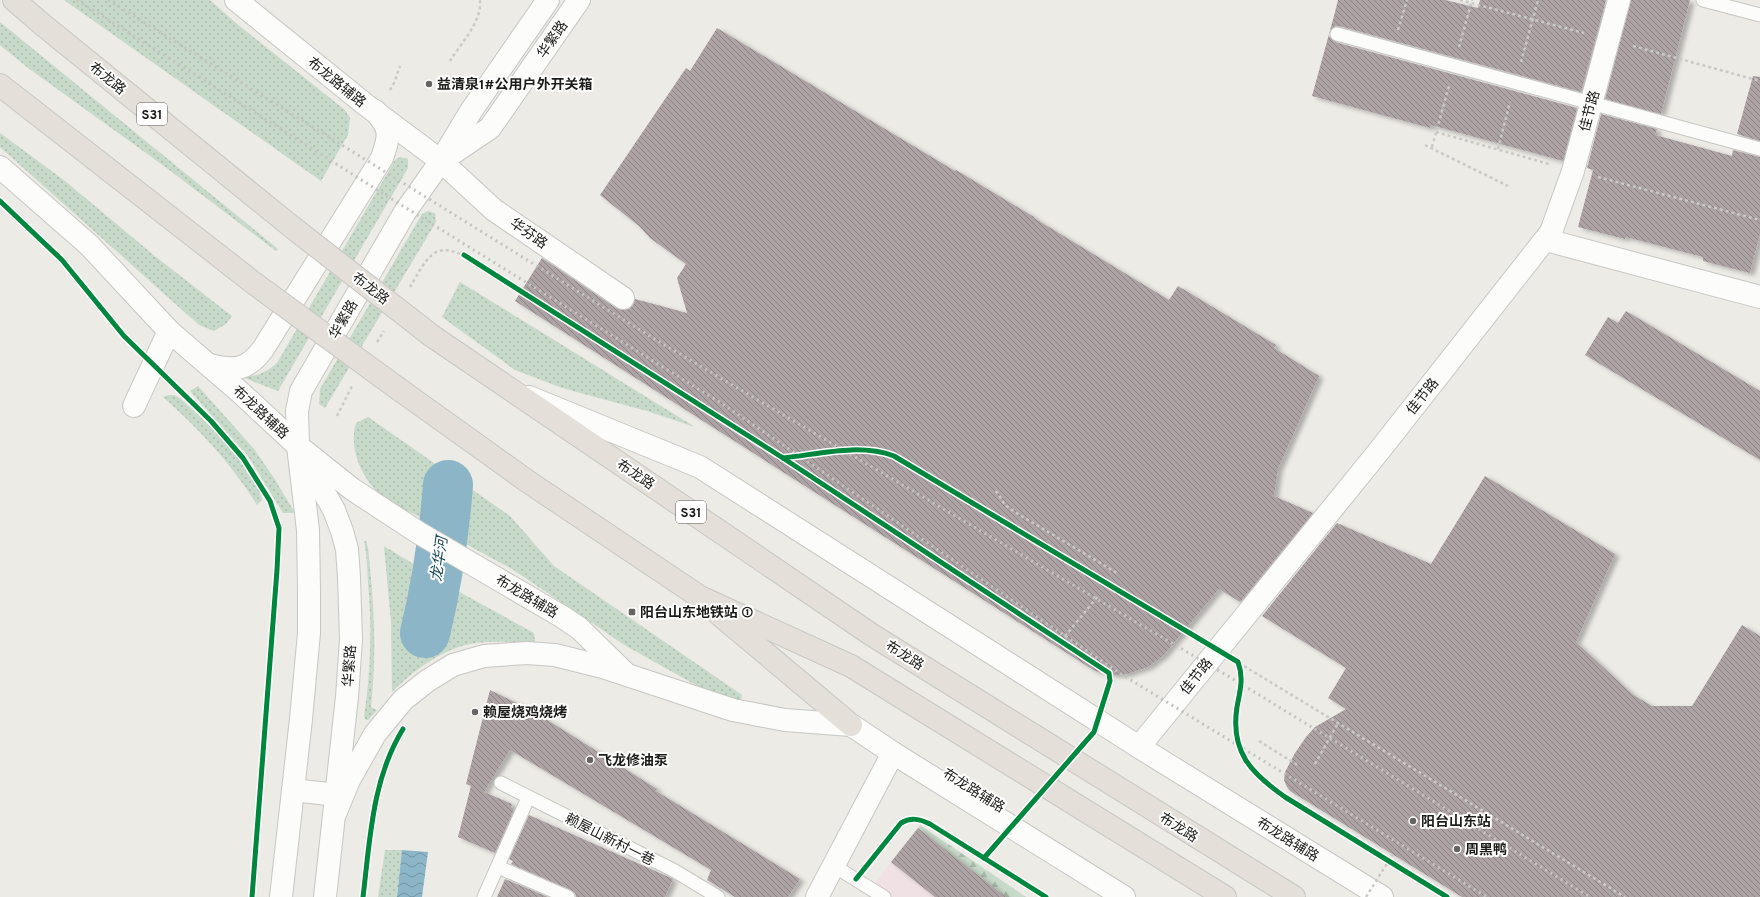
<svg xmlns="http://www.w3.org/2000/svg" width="1760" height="897" font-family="Overpass,'Noto Sans SC',sans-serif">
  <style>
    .industrial { fill: #f0e2e4 }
    .grass { fill: url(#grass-dots) }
    .forest { fill: url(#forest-firs) }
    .water { fill: url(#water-waves) }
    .pier { fill: #ecebe6 }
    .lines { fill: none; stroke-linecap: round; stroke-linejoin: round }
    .river { stroke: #8cb6c8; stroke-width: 50 }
    .building { fill: url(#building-back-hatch); filter: url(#shadow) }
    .lane-casing { stroke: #c6c6c2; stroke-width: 15 }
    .street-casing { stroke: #c6c6c2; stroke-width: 24 }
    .secondary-casing { stroke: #c6c6c2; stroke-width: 24 }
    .primary-casing { stroke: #c6c6c4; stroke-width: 24 }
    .path { stroke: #c9c9c7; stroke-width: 2.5; stroke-dasharray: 3 3; stroke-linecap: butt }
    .lane { stroke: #fcfcfb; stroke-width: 13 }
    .street { stroke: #fcfcfb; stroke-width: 22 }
    .secondary { stroke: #fcfcfb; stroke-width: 22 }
    .primary { stroke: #e5dfd9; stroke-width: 22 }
    .rail { stroke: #c4c4c3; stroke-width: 3; stroke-dasharray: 2 4; stroke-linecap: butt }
    .primary-bridge-casing { stroke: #c6c6c4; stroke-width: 24; stroke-linecap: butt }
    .path-bridge { stroke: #c9c9c7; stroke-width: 2.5; stroke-dasharray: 3 3; stroke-linecap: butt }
    .primary-bridge { stroke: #e5dfd9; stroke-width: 22 }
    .cycleway-casing { stroke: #fff; stroke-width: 8 }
    .cycleway { stroke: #00873e; stroke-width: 5 }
    .poi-dot { fill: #656461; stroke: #fff; stroke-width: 1.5 }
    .labels { text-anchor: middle; stroke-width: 4; stroke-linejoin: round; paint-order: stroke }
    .shield { fill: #fff; stroke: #60605e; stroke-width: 1 }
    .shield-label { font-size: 13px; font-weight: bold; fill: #1c1c19 }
    .street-label { font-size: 14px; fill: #1c1c19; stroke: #fff }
    .poi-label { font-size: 14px; font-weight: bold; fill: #1c1c19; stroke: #fff; text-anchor: start }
    .water-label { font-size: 15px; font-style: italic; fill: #174a5d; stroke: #fff }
  </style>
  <defs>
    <pattern id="grass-dots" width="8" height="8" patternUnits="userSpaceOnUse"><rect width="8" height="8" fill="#c7d9c8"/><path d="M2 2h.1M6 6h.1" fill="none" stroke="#aabaab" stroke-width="1.8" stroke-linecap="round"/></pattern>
    <pattern id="forest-firs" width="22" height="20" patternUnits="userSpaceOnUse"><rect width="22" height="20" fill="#c7d9c8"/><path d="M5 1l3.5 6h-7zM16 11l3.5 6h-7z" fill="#aabaab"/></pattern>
    <pattern id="water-waves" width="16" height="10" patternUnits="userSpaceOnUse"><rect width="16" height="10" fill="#8cb6c8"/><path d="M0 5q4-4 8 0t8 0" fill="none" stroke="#7293a2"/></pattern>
    <pattern id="building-back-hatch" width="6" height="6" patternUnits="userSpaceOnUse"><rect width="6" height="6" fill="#ada2a4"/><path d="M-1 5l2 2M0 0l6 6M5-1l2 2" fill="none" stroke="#8c8385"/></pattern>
    <filter id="shadow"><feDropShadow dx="4.5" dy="2.5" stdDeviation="2" flood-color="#0004"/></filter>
  </defs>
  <rect width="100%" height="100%" fill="#ecebe6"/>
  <polygon class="industrial" points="918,828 1006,897 867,897 884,871"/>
  <g class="grass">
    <polygon points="64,0 210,0 237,24 345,110 350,118 348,135 321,181"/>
    <polygon points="0,22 278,249 276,251 164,166 28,68 0,45"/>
    <polygon points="0,133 65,181 156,257 232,316 226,324 214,331 199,325 0,147"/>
    <path d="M400 157 408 159V168L278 391 242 377C257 376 266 373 277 363L395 160Z"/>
    <polygon points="428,211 435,213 436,222 325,408 319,404 320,389 422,214"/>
    <polygon points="460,282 695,427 647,411 562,388 515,370 442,317"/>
    <polygon points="198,386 254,449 274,478 295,513 283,513 248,456 190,391"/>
    <path d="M168 395H174L180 398C203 419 257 468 262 500L257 505C232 464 198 428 163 397Z"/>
    <path d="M368 417 510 516 554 566 742 695 741 701 731 702 694 684 626 646 512 569 462 542 464 498 433 477 429 522C417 514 403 510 391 503 366 487 347 452 356 423Z"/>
    <path d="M364 541H366L368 548C374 601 377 654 371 707L377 710 368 720H366L364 717C371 672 372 627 368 581 367 568 367 554 364 541Z"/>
    <path d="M384 546 456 590 534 633 535 642C514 643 491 640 470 644 441 650 413 671 392 692L391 622Z"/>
    <polygon points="385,850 402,850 397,897 378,897"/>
  </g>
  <polygon class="forest" points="920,825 1026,897 1006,897 918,828"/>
  <g class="water">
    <path d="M433 477 464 498C462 544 458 588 447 632L410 629 429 522Z"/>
    <polygon points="402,850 428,852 422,897 397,897"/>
  </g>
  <polygon class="pier" points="427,520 464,542 458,590 420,567"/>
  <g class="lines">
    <path class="river" d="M425 633C437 584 444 535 448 485"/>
  </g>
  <g class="building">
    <polygon points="1338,0 1445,0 1478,8 1480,0 1606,0 1581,92 1339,26 1335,26 1329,32 1329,36 1335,42 1577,108 1563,161 1431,125 1430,128 1312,96 1334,16"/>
    <polygon points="1631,0 1690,0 1661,114 1605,99"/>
    <polygon points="717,28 955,171 956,170 1009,202 1034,217 1034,218 1169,300 1178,286 1276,345 1274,348 1319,376 1278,469 1274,496 1313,513 1240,602 1219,589 1163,656 1148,667 1127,674 1115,675 1095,671 515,301 542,258 616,308 622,310 629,309 633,305 635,299 687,313 677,278 686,264 650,238 639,226 600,195 686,68 690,71"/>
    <polygon points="1753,76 1760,77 1760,141 1737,134"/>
    <polygon points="1601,114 1657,129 1655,135 1732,156 1733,150 1760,157 1760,234 1750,273 1703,261 1703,257 1626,237 1625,239 1578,227 1593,170 1587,168"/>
    <polygon points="1626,311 1760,391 1760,460 1585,355 1608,317 1618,323"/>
    <polygon points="1485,476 1615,554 1576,642 1632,694 1652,706 1692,706 1742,625 1760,636 1760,897 1462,897 1290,791 1287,787 1284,780 1285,772 1295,753 1306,737 1315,727 1346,709 1328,698 1346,668 1262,616 1337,523 1431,564"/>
    <polygon points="490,690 533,711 657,789 656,791 800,879 788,897 735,897 707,880 711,870 510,750 484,792 512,804 511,807 514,809 495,853 458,837 471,786 466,784"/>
    <polygon points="529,815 671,878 673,879 665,897 576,897 575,893 571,890 511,864 513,861 509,859"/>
    <polygon points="918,828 1006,897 935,897 891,862"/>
    <polygon points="505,879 548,897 497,897"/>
  </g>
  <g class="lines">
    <g class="lane-casing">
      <g id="lane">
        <polyline points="1703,0 1760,15"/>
        <polyline points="1337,34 1760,149"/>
        <polyline points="501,783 675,871 718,897"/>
        <polyline points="834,866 884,897"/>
        <polyline points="498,867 568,897"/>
        <polyline points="484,897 528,798"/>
      </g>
    </g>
    <g class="street-casing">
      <g id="street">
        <polyline points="441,161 494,210 623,298"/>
        <polyline points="1546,240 1760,297"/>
        <polyline points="134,406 169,331"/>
        <polyline points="1139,747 1379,451 1551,232 1573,171 1619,0"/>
        <polyline points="817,897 893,753"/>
      </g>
    </g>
    <g class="secondary-casing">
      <g id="secondary">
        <polyline points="236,0 366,105 441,161"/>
        <polyline points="447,157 490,128 579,0"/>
        <polyline points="0,167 89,245 169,331 241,393 298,446 352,489 419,533 561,616 579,628 624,672"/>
        <path d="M209 365C234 371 247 371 263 349L382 158C390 135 391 129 375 111"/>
        <polyline points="529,397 700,467 1139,747 1382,897"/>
        <polyline points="305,459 334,510 342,531 347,549 349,577 351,639 347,697 325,897"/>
        <polyline points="293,790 337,795"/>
        <polyline points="335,814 349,780 375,734 403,700 427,681 453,665 484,656 527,653 555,655 603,667 733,710 785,720 851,725 893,753 1124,897"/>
        <polyline points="281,897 301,719 309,633 309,590 308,530 298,446 297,411 301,391 405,212 441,161 471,111 548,0"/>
      </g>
    </g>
    <g class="primary-casing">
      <g id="primary">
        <polyline points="14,0 43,25 292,227"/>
        <polyline points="0,85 255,284"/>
        <polyline points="432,336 872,635 1294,897"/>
        <polyline points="400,390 527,481 700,597 851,666 1225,897"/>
        <polyline points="720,615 851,725"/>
      </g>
    </g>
    <g class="path">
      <polyline points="1460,0 1584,33"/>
      <polyline points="1398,30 1407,0"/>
      <polyline points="1633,46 1760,81"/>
      <polyline points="1459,47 1472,0"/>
      <path d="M450 61C461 43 482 22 480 0"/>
      <polyline points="1521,62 1538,0"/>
      <polyline points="390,90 394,83 400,66"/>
      <polyline points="1436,132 1549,164"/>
      <polyline points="1425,145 1508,186"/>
      <polyline points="1432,147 1449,86"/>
      <polyline points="1498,149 1510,102"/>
      <polyline points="1598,177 1760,220"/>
      <path d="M410 287C417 276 426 255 439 251 447 248 457 253 464 255"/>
      <polyline points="377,342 384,331"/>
      <polyline points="337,416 352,386"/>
      <polyline points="996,491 1005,505 1018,514 1117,573"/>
      <polyline points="1061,641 1099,595"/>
      <polyline points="1239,663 1625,897"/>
      <polyline points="1259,741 1299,766"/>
      <polyline points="1315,764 1338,723"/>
    </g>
    <use href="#lane" class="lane"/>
    <use href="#street" class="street"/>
    <use href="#secondary" class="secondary"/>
    <use href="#primary" class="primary"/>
    <g class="rail">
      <polyline points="77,0 398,203 721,403 1124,676 1487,897"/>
      <polyline points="108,0 666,346 1233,679 1590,897"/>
    </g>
    <g class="primary-bridge-casing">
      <g id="primary-bridge">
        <polyline points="292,227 432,336"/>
        <polyline points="255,284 400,390"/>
      </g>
    </g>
    <polyline class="path-bridge" points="1366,897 1393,854"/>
    <use href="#primary-bridge" class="primary-bridge"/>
    <g class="cycleway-casing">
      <g id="cycleway">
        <polyline points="0,201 62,260 124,336 211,421 243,458 270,501 279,528 277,570 252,897"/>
        <polyline points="464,255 783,458 1109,673 1110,681 1094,732 984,858"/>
        <path d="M783 458C820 454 859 443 894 456L1238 662C1244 678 1240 691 1237 707 1230 752 1251 773 1285 797L1447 897"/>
        <path d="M856 879 901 823C911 817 920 819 930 824L1046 897"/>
        <path d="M363 897C370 840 372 779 403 729"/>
      </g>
    </g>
    <use href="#cycleway" class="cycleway"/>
  </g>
  <g class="poi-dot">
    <circle cx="429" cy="84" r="4"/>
    <rect x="628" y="608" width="8" height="8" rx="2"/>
    <circle cx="475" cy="712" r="4"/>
    <circle cx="590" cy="760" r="4"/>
    <circle cx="1413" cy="821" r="4"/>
    <circle cx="1457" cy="849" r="4"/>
  </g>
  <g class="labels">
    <g class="shield">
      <rect x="137" y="103" width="30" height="22" rx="3"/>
      <rect x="676" y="501" width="30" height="22" rx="3"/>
    </g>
    <g class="shield-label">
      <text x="152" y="119">S31</text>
      <text x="691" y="517">S31</text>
    </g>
    <g class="street-label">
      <text transform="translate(552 39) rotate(-55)" y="5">华繁路</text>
      <text transform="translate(108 78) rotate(39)" y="5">布龙路</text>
      <text transform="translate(337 82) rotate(39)" y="5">布龙路辅路</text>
      <text transform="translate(1589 111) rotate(-75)" y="5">佳节路</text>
      <text transform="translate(529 233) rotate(35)" y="5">华芬路</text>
      <text transform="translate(371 288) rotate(38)" y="5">布龙路</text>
      <text transform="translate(343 319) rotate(-60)" y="5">华繁路</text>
      <text transform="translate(1422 396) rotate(-51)" y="5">佳节路</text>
      <text transform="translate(261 412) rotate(43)" y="5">布龙路辅路</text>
      <text transform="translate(636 474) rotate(34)" y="5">布龙路</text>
      <text transform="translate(527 596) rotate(31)" y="5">布龙路辅路</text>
      <text transform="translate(905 655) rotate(32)" y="5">布龙路</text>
      <text transform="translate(349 666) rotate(-86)" y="5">华繁路</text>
      <text transform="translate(1196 676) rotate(-51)" y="5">佳节路</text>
      <text transform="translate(974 790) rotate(32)" y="5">布龙路辅路</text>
      <text transform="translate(1179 827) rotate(32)" y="5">布龙路</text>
      <text transform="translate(610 839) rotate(27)" y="5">赖屋山新村一巷</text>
      <text transform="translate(1288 839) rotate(32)" y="5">布龙路辅路</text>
    </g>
    <g class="poi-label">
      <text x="437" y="89">益清泉1#公用户外开关箱</text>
      <text x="640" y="617">阳台山东地铁站 ①</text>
      <text x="483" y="717">赖屋烧鸡烧烤</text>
      <text x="598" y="765">飞龙修油泵</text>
      <text x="1421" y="826">阳台山东站</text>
      <text x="1465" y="854">周黑鸭</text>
    </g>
    <g class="water-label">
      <text transform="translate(439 559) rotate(-82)" y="5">龙华河</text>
    </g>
  </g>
</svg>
